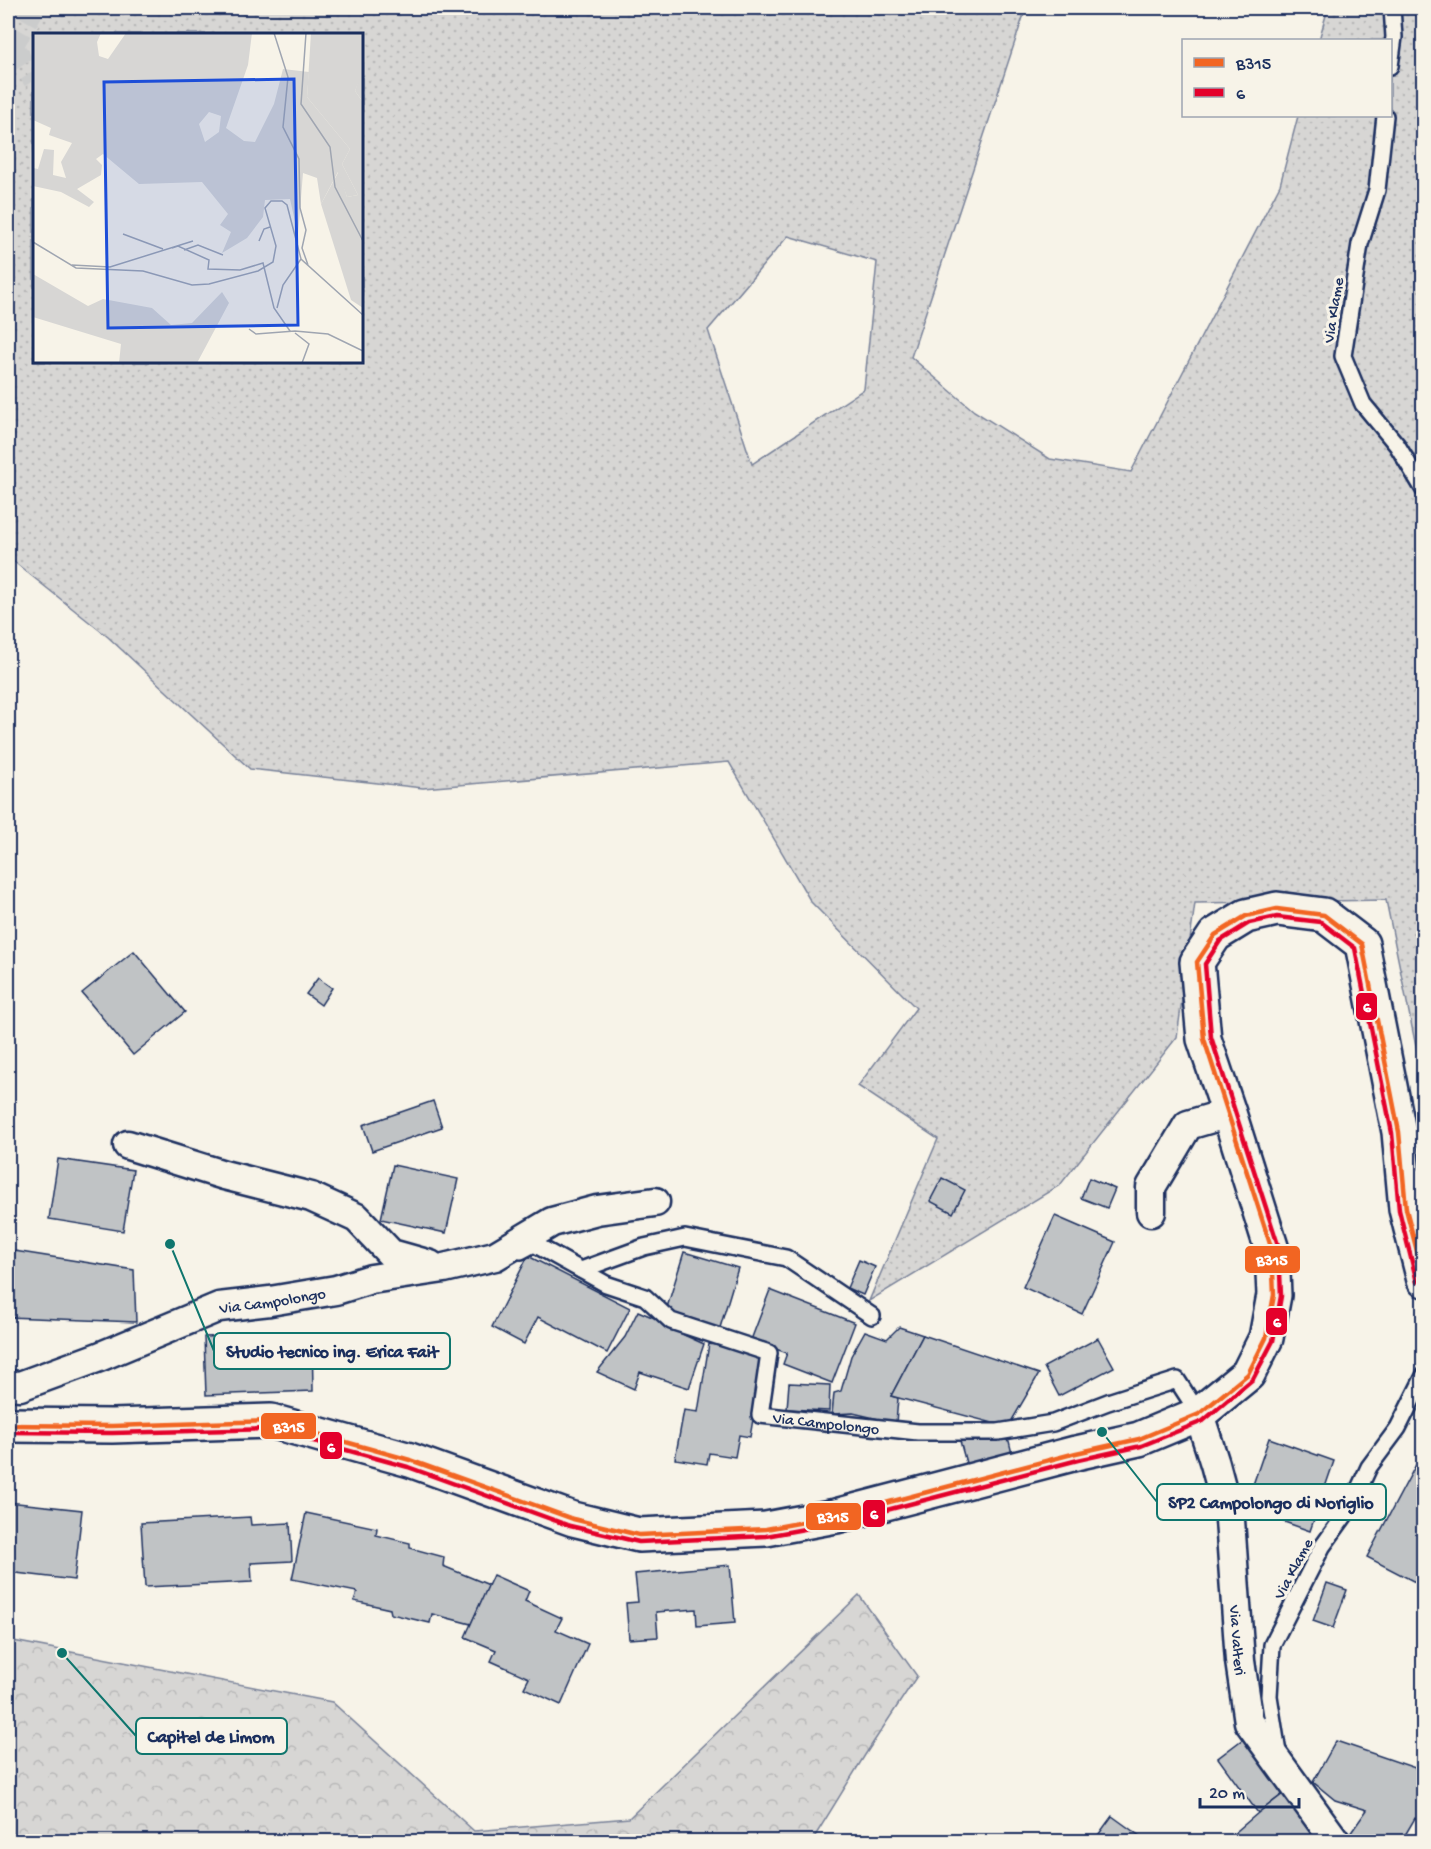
<svg xmlns="http://www.w3.org/2000/svg" width="1431" height="1849" font-family="'Gochi Hand',sans-serif">
  <style>
    .grass { fill: url(#grass-dots); stroke: #798299; stroke-width: 1.5; fill-rule: evenodd }
    .forest { fill: url(#forest-crowns); stroke: #798299; stroke-width: 1.5 }
    .building { fill: #c0c3c5; stroke: #1b2f5e; stroke-width: 1.5 }
    .lines { fill: none; stroke-linecap: round; stroke-linejoin: round }
    .pedestrian-tunnel { stroke: #cbcccc; stroke-width: 22; stroke-dasharray: 22 11; stroke-linecap: butt }
    .service-casing { stroke: #1b2f5e; stroke-width: 20 }
    .minor-casing { stroke: #1b2f5e; stroke-width: 33 }
    .secondary-casing { stroke: #1b2f5e; stroke-width: 38 }
    .service { stroke: #f7f3e8; stroke-width: 15 }
    .minor { stroke: #f7f3e8; stroke-width: 28 }
    .secondary { stroke: #f7f3e8; stroke-width: 33 }
    .bus-1-casing { stroke: #f7f3e8; stroke-width: 9 }
    .bus-2-casing { stroke: #f7f3e8; stroke-width: 9 }
    .bus-1 { stroke: #f26522; stroke-width: 4.5 }
    .bus-2 { stroke: #e4002b; stroke-width: 4.5 }
    .labels { text-anchor: middle; stroke-width: 6; stroke-linejoin: round; paint-order: stroke }
    .street-label { font-size: 16px; fill: #1b2f5e; stroke: #f7f3e8 }
    .inset-road { fill: none; stroke: #9fa5b1; stroke-width: 1.5 }
    .view { fill: #1d4ed8; fill-opacity: 0.15; stroke: #1d4ed8; stroke-width: 3 }
    .inset-edge { fill: none; stroke: #1b2f5e; stroke-width: 3 }
    .leader { fill: none; stroke: #0f766e; stroke-width: 2 }
    .callout-dot { fill: #0f766e; stroke: #f7f3e8; stroke-width: 2 }
    .callout { fill: #f7f3e8; stroke: #0f766e; stroke-width: 2 }
    .callout-label { font-size: 18px; text-anchor: middle; font-weight: bold; fill: #1b2f5e }
    .line-badge { stroke: #f7f3e8; stroke-width: 2 }
    .badge-label { font-size: 16px; text-anchor: middle; font-weight: bold; fill: #fff }
  </style>
  <defs>
    <pattern id="grass-dots" width="8" height="8" patternUnits="userSpaceOnUse" patternTransform="scale(1.5)"><rect width="8" height="8" fill="#d7d6d4"/><path d="M2 2h.1M6 6h.1" fill="none" stroke="#b8b8b8" stroke-width="1.8" stroke-linecap="round"/></pattern>
    <pattern id="forest-crowns" width="20" height="18" patternUnits="userSpaceOnUse" patternTransform="scale(1.5)"><rect width="20" height="18" fill="#d7d6d4"/><path d="M2 6a3 3 0 1 1 6 0M12 15a3 3 0 1 1 6 0" fill="none" stroke="#b8b8b8"/></pattern>
  </defs>
  <rect width="100%" height="100%" fill="#f7f3e8"/>
  <filter id="ink" filterUnits="userSpaceOnUse"><feTurbulence type="fractalNoise" baseFrequency=".0167" numOctaves="2"/><feDisplacementMap in="SourceGraphic" scale="12" xChannelSelector="R" yChannelSelector="G"/><feConvolveMatrix kernelMatrix="1 2 1 2 8 2 1 2 1" color-interpolation-filters="sRGB"/></filter>
  <g filter="url(#ink)">
    <path class="grass" d="M8 8H1026L911 357 974 411 1050 459 1131 472 1280 185 1298 116H1390V40H1319L1328 8H1423V1081L1386 900 1195 903 1177 1037 1060 1185 869 1301 938 1139 858 1086 916 1008 811 902 729 762 423 788 250 769 108 637 8 557ZM34 34H362V362H34ZM788 236 877 262 864 389 752 464 708 330Z"/>
    <polygon class="forest" points="859,1595 917,1676 865,1755 812,1841 8,1841 8,1640 332,1702 474,1831 629,1818"/>
    <g class="building">
      <polygon points="134,951 185,1012 133,1055 82,993"/>
      <polygon points="318,978 332,988 321,1005 306,994"/>
      <polygon points="433,1101 442,1127 372,1151 363,1125"/>
      <polygon points="58,1159 133,1170 123,1231 49,1219"/>
      <polygon points="393,1165 458,1179 446,1233 381,1219"/>
      <polygon points="942,1178 965,1190 953,1213 930,1201"/>
      <polygon points="1089,1178 1115,1189 1107,1208 1081,1198"/>
      <polygon points="1055,1216 1115,1242 1082,1314 1023,1287"/>
      <polygon points="8,1250 134,1270 136,1322 8,1317"/>
      <polygon points="684,1252 738,1268 719,1331 665,1314"/>
      <polygon points="528,1256 630,1308 607,1353 538,1317 524,1344 492,1327"/>
      <polygon points="859,1260 875,1267 863,1295 847,1288"/>
      <polygon points="770,1290 855,1323 832,1383 783,1364 787,1353 751,1340"/>
      <polygon points="638,1311 685,1331 684,1335 704,1344 689,1388 640,1372 634,1389 597,1372 625,1337"/>
      <polygon points="899,1327 923,1335 891,1396 898,1398 896,1423 853,1413 832,1414 834,1393 841,1391 851,1356 865,1331 887,1339"/>
      <polygon points="312,1334 313,1391 206,1395 204,1337"/>
      <polygon points="923,1335 1039,1374 1008,1427 891,1396"/>
      <polygon points="1098,1338 1114,1367 1059,1396 1044,1367"/>
      <polygon points="709,1344 764,1354 750,1437 739,1435 735,1457 709,1453 707,1464 675,1459 684,1410 698,1412"/>
      <polygon points="789,1383 830,1385 829,1411 787,1409"/>
      <polygon points="985,1434 1009,1441 1014,1462 969,1474 960,1441"/>
      <polygon points="1269,1438 1334,1461 1310,1531 1245,1508"/>
      <polygon points="1420,1457 1424,1459 1424,1571 1417,1583 1367,1557"/>
      <polygon points="8,1502 82,1510 74,1580 8,1572"/>
      <polygon points="306,1513 377,1528 376,1535 410,1543 410,1548 444,1557 443,1566 489,1585 471,1624 432,1614 430,1623 391,1614 390,1609 354,1601 357,1592 292,1579"/>
      <polygon points="250,1517 251,1525 290,1523 292,1561 251,1563 252,1582 145,1587 141,1523"/>
      <polygon points="730,1565 735,1623 697,1626 696,1609 656,1612 658,1637 629,1639 626,1603 638,1602 635,1574"/>
      <polygon points="493,1575 529,1591 525,1601 562,1618 556,1630 588,1644 561,1705 524,1688 529,1678 491,1661 496,1650 465,1637"/>
      <polygon points="1327,1583 1347,1590 1333,1628 1313,1621"/>
      <polygon points="1247,1736 1287,1791 1258,1813 1218,1758"/>
      <polygon points="1336,1741 1424,1771 1424,1820 1415,1818 1401,1842 1358,1842 1350,1834 1367,1810 1335,1800 1313,1782"/>
      <polygon points="1287,1791 1323,1842 1224,1842 1258,1813"/>
      <polygon points="1112,1816 1148,1842 1093,1842"/>
    </g>
    <g class="lines">
      <g class="pedestrian-tunnel">
        <polyline points="12,46 34,80"/>
        <polyline points="8,47 12,46 34,8"/>
      </g>
      <g class="service-casing">
        <g id="service">
          <polyline points="1390,66 1394,37 1392,8"/>
          <polyline points="1385,116 1377,190 1360,244 1343,356 1363,404 1397,445 1424,490"/>
          <path id="s1" d="M521 1251 534 1244 606 1284 645 1297 671 1321 769 1353 760 1415 918 1432H998L1053 1423 1108 1402 1177 1380 1199 1414"/>
          <polyline points="581,1270 644,1247 685,1238 786,1258 872,1316"/>
          <polyline points="1278,1753 1269,1696 1272,1645 1322,1547 1350,1508 1369,1467 1398,1428 1424,1376"/>
        </g>
      </g>
      <g class="minor-casing">
        <g id="minor">
          <polyline points="128,1145 224,1175 311,1197 357,1218 391,1254 430,1265"/>
          <polyline points="1151,1212 1151,1187 1188,1125 1229,1113"/>
          <path id="s2" d="M8 1385 20 1386 99 1357 219 1307 270 1301 336 1290 371 1279 444 1268 495 1256 552 1222 597 1210 655 1202"/>
          <path id="s3" d="M1199 1414 1215 1464 1230 1520 1240 1661 1249 1722 1336 1842"/>
        </g>
      </g>
      <g class="secondary-casing">
        <polyline id="secondary" points="8,1425 112,1426 271,1421 410,1460 573,1519 639,1535 766,1529 836,1516 1076,1453 1139,1439 1199,1414 1248,1374 1266,1338 1274,1295 1272,1250 1229,1113 1204,1039 1197,962 1215,935 1246,916 1277,909 1324,915 1362,944 1399,1132 1406,1209 1424,1280"/>
      </g>
      <use href="#service" class="service"/>
      <use href="#minor" class="minor"/>
      <use href="#secondary" class="secondary"/>
      <g class="bus-1-casing">
        <polyline id="bus-1" points="8,1425 112,1426 271,1421 410,1460 573,1519 639,1535 766,1529 836,1516 1076,1453 1139,1439 1199,1414 1248,1374 1266,1338 1274,1295 1272,1250 1204,1039 1197,962 1215,935 1246,916 1277,909 1324,915 1362,944 1399,1132 1406,1209 1424,1278"/>
      </g>
      <g class="bus-2-casing">
        <polyline id="bus-2" points="8,1432 112,1433 270,1429 408,1467 570,1526 639,1542 766,1536 837,1523 1078,1460 1141,1446 1203,1421 1253,1379 1273,1341 1281,1296 1279,1248 1211,1037 1205,964 1220,941 1249,923 1277,917 1321,922 1355,948 1392,1133 1399,1210 1417,1282"/>
      </g>
      <use href="#bus-1" class="bus-1"/>
      <use href="#bus-2" class="bus-2"/>
    </g>
  </g>
  <g class="labels">
    <g class="street-label">
      <text transform="translate(1332 310) rotate(-81)" y="6">Via Klame</text>
      <text dy="6" stroke="none"><textPath href="#s2" startOffset="280">Via Campolongo</textPath></text>
      <text dy="6" stroke="none"><textPath href="#s1" startOffset="406">Via Campolongo</textPath></text>
      <text transform="translate(1292 1568) rotate(-62)" y="6">Via Klame</text>
      <text dy="6" stroke="none"><textPath href="#s3" startOffset="231">Via Valteri</textPath></text>
    </g>
  </g>
  <g transform="translate(33 33)">
    <rect width="330" height="330" fill="#f7f3e8"/>
    <path d="M0 0H68L64 9 66 23 75 26 93 0H219L215 32 193 95 211 108 222 109 241 71 250 36 276 39 274 64 317 116 309 131 325 162 314 164 305 139 288 171 284 145 270 140 265 202 257 166 232 167 230 184 214 205 189 220 198 199 187 192 195 181 169 149 106 151 70 121 63 126 69 132 68 142 44 156 61 169 56 174 28 159 0 153V135L5 136 11 116 21 117 20 142 33 145 28 129 39 110 16 102 18 95 0 87ZM176 79 188 83 186 99 172 109 166 91ZM330 34V69L322 58Z" fill="#d7d6d4" fill-rule="evenodd"/>
    <path d="M278 0H330L329 41 322 58 330 69V275L318 267 288 171 306 138 314 164 325 162 309 131 317 116 274 64ZM0 241 55 273 70 266 119 275 138 292 159 290 189 259 196 270 164 330H86L88 311 0 284Z" fill="#d7d6d4"/>
    <path class="inset-road" d="M241 0 255 44 250 94 266 126 267 175 273 197 269 215 275 232M273 0 268 71 297 114 302 154 330 208M90 201 130 216M226 208 231 196 237 194M0 209 43 235 110 238 159 252 176 251 225 238 240 229 243 213 232 175 238 168H249L254 172 268 226 330 282M139 215 145 213 176 227 175 236 207 237 230 230 241 275 257 298M151 217 165 212 190 222M39 232 77 234 160 208M244 275 250 252 268 226M216 296 223 301 262 298 295 301 330 318M262 300 276 311 269 330"/>
    <path class="view" d="M261 46 265 292 75 295 71 49Z"/>
    <rect width="330" height="330" class="inset-edge"/>
  </g>
  <path class="leader" d="M170 1244L214 1351M1102 1432L1157 1502M62 1653L136 1736"/>
  <g class="callout-dot">
    <circle cx="170" cy="1244" r="6"/>
    <circle cx="1102" cy="1432" r="6"/>
    <circle cx="62" cy="1653" r="6"/>
  </g>
  <g class="callout">
    <rect x="214" y="1333" width="236" height="36" rx="6"/>
    <rect x="1157" y="1484" width="229" height="36" rx="6"/>
    <rect x="136" y="1718" width="151" height="36" rx="6"/>
  </g>
  <g class="callout-label">
    <text x="332" y="1357">Studio tecnico ing. Erica Fait</text>
    <text x="1271" y="1508">SP2 Campolongo di Noriglio</text>
    <text x="211" y="1742">Capitel de Limom</text>
  </g>
  <g class="line-badge">
    <rect x="1355" y="992" width="23" height="29" rx="6" fill="#e4002b"/>
    <rect x="1244" y="1245" width="57" height="29" rx="6" fill="#f26522"/>
    <rect x="1265" y="1307" width="23" height="29" rx="6" fill="#e4002b"/>
    <rect x="260" y="1412" width="57" height="28" rx="6" fill="#f26522"/>
    <rect x="319" y="1431" width="24" height="29" rx="6" fill="#e4002b"/>
    <rect x="862" y="1499" width="24" height="29" rx="6" fill="#e4002b"/>
    <rect x="805" y="1502" width="57" height="29" rx="6" fill="#f26522"/>
  </g>
  <g class="badge-label">
    <text x="1367" y="1012">6</text>
    <text x="1272" y="1265">B315</text>
    <text x="1277" y="1327">6</text>
    <text x="289" y="1432">B315</text>
    <text x="331" y="1452">6</text>
    <text x="874" y="1519">6</text>
    <text x="833" y="1522">B315</text>
  </g>
  <rect width="1431" height="1849" fill="none" stroke="#f7f3e8" stroke-width="30"/>
  <rect x="15" y="15" width="1401" height="1819" fill="none" stroke="#1b2f5e" stroke-width="2" filter="url(#ink)"/>
  <rect x="1182" y="39" width="210" height="78" fill="#f7f3e8" stroke="#9fa5b1" stroke-width="1.5"/>
  <rect x="1194" y="58" width="30" height="9" fill="#f26522" stroke="#9fa5b1" stroke-width="1.5"/>
  <text x="1236" y="69" font-size="18" fill="#1b2f5e">B315</text>
  <rect x="1194" y="88" width="30" height="9" fill="#e4002b" stroke="#9fa5b1" stroke-width="1.5"/>
  <text x="1236" y="99" font-size="18" fill="#1b2f5e">6</text>
  <path d="M1200 1798v9h99v-9" fill="none" stroke="#1b2f5e" stroke-width="3"/>
  <text x="1209" y="1798" font-size="18" fill="#1b2f5e" stroke="#f7f3e8" stroke-width="4.5" paint-order="stroke">20 m</text>
</svg>
